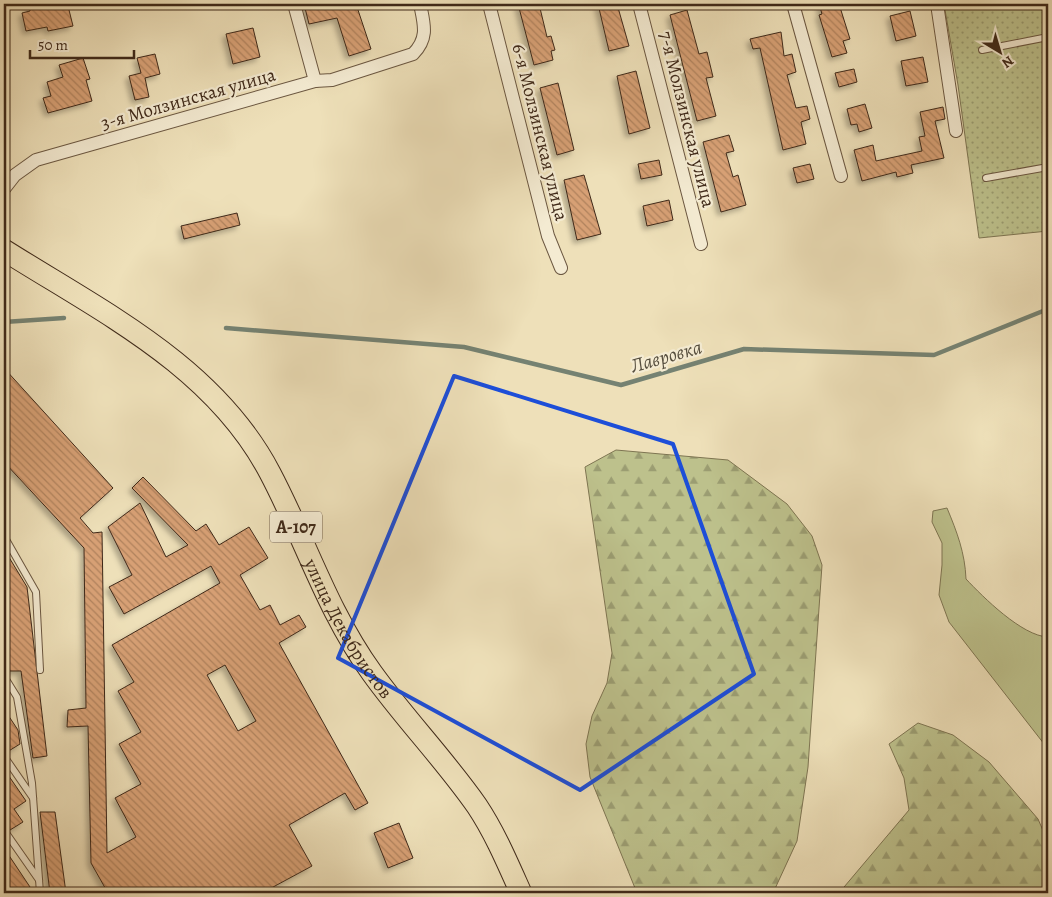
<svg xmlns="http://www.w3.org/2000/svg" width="1052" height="897" font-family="Alegreya,serif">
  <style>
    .grass { fill: #bdc18c; stroke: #7e7552 }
    .forest { fill: url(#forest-firs); stroke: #7e7552 }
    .garden { fill: url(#garden-dots); stroke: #7e7552 }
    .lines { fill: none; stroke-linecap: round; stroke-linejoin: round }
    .stream { stroke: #758272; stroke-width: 4.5 }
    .building { fill: url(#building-back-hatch); stroke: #3f2919; fill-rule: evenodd; filter: url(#shadow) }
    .service-casing { stroke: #6b5741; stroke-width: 8 }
    .minor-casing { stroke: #6b5741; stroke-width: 14 }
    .trunk-casing { stroke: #3f2919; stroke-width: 23 }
    .service { stroke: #f4ebd2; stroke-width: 6 }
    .minor { stroke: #f4ebd2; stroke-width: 12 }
    .trunk { stroke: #eee0b9; stroke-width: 21 }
    .marked { fill: none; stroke: #1d4ed8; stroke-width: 4; stroke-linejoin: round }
    .labels { text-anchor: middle; stroke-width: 4.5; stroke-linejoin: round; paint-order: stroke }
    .shield { fill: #f4ebd2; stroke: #756350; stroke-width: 1 }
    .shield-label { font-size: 18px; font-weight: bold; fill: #3f2919 }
    .street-label { font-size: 19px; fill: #3f2919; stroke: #f4ebd2 }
    .water-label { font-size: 20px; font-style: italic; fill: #564e3e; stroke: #f4ebd2 }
  </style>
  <defs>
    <pattern id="forest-firs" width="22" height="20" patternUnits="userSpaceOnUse" patternTransform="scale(1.25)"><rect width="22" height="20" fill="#bdc18c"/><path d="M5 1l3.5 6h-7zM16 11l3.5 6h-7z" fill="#9b9d72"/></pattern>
    <pattern id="garden-dots" width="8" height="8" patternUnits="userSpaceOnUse" patternTransform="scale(1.25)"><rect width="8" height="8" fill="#bdc18c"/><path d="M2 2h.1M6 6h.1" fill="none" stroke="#9b9d72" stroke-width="1.8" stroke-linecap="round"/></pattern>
    <pattern id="building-back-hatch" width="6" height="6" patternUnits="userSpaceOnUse" patternTransform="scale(1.25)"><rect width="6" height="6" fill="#d7a074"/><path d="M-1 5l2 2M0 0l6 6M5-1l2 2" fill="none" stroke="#b0825e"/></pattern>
    <filter id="shadow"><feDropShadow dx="-3.5" dy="3.5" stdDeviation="2.5" flood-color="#0004"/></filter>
  </defs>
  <rect width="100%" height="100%" fill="#eee0b9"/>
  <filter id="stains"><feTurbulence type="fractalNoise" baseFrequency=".004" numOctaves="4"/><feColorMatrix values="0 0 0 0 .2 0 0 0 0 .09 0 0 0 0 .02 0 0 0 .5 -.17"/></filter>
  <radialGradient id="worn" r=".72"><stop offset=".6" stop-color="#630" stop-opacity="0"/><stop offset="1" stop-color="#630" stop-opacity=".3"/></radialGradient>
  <path class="grass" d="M947 508C957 532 965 553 966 579 983 597 1022 636 1048 637V749L949 622 939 595 942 565V543L932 522 933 511Z"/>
  <g class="forest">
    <polygon points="616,450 728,460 787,504 812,536 822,565 808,767 797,841 773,893 637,893 590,777 586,744 592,716 607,683 612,653 585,467"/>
    <polygon points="918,723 953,735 989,762 1038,819 1048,842 1048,893 839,893 909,810 904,778 889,744"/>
  </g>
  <polygon class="garden" points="944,4 1048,4 1048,231 979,238 958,85"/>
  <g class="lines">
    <g class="stream">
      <polyline points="4,322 64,318"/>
      <polyline points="226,328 464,347 621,385 744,349 934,355 1048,309"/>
    </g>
  </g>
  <g class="building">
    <polygon points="29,4 58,4 59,8 68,6 73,26 48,31 47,27 26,31 22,13 30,11"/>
    <polygon points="304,4 356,4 371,49 349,56 337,18 309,24"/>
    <polygon points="518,4 539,4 547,37 551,36 555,50 551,51 553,60 534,65"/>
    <polygon points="598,4 617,4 629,46 609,51"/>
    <polygon points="819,4 839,4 850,39 843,41 847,53 832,57 819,15 822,14"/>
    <polygon points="687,10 699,54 707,52 713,77 706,78 716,116 697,121 670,15"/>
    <polygon points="910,11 916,36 896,41 890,16"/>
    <polygon points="253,28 260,57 233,64 226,34"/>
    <polygon points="781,32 784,56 792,54 796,72 787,75 796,108 807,106 810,119 801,122 806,144 783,150 760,48 753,49 750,39"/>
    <polygon points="155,54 160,74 145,78 149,97 135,100 129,76 141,73 137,58"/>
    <polygon points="923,57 928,82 906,86 901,61"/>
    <polygon points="83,58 90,79 86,80 92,101 48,113 43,98 51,96 47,82 63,77 59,65"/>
    <polygon points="854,69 857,82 839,87 835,73"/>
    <polygon points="636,71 650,128 629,134 617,76"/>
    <polygon points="558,83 574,150 557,155 540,88"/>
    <polygon points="865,104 872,128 859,132 857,124 851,125 847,109"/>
    <polygon points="943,107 945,119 935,121 944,158 911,165 913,173 897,177 896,172 862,181 854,150 873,145 876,161 922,151 919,137 925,136 920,112"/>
    <polygon points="729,135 734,151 726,153 733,177 738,175 746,205 721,212 703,142"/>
    <polygon points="659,160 662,175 641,179 638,164"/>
    <polygon points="810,164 814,179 797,183 793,168"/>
    <polygon points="584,175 601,234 577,240 564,180"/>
    <polygon points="669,200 673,220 647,226 643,206"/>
    <polygon points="237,213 240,225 184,239 181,226"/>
    <path d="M4 368 113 488 80 518 93 533 102 532 107 853 136 837 115 798 141 784 119 744 141 732 118 691 134 682 112 645 220 583 211 566 124 614 109 587 132 575 108 527 140 503 166 557 188 545 132 488 143 477 196 531 206 524 219 545 249 527 268 558 240 575 260 610 270 605 280 625 299 615 306 627 279 643 368 803 355 810 345 793 289 825 312 866 262 893H108L91 863 88 726 67 727 68 710 86 708 84 548 4 462ZM225 665 256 721 238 731 207 675Z"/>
    <polygon points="4,549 27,587 47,756 33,758 21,671 4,671"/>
    <polygon points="4,709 18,730 20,744 7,752 4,751"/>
    <polygon points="4,769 26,801 14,809 23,822 10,830 4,825"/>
    <polygon points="40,812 55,812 66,893 50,893"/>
    <polygon points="399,823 413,858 388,868 374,833"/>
    <polygon points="4,848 34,893 4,893"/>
  </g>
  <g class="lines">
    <g class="service-casing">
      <g id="service">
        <polyline points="982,50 1048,37"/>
        <polyline points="986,178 1048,167"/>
        <polyline points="4,536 36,592 40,670"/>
        <polyline points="4,676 17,697 32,783 40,893"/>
        <polyline points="4,756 33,798"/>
        <polyline points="4,830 39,880"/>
      </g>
    </g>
    <g class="minor-casing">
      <g id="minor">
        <polyline points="294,4 315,81"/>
        <polyline points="489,4 548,236 561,268"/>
        <polyline points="639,4 701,244"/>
        <polyline points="793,4 841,176"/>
        <polyline points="937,4 956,131"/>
        <path d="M4 189 15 175 36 160 315 81 332 80 413 54C429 38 424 24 420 4"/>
      </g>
    </g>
    <g class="trunk-casing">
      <g id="trunk">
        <path id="s1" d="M4 250C102 312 214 366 270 473 305 539 327 611 372 673 405 719 445 760 477 806 495 833 508 864 521 893"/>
      </g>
    </g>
    <use href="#service" class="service"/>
    <use href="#minor" class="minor"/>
    <use href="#trunk" class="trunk"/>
  </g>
  <path class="marked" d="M454 376 673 444 754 674 580 790 338 658Z"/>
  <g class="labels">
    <rect class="shield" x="270" y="511.5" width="52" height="31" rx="4"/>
    <g class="shield-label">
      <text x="296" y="533">А-107</text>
    </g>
    <g class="street-label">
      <text transform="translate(188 98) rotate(-16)" y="7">3-я Молзинская улица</text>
      <text transform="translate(688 119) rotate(76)" y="7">7-я Молзинская улица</text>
      <text transform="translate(541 132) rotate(76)" y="7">6-я Молзинская улица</text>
      <text dy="7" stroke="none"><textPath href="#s1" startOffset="526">улица Декабристов</textPath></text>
    </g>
    <g class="water-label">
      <text transform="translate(666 356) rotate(-16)" y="7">Лавровка</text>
    </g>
  </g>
  <rect width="1052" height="897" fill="none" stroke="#eee0b9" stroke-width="20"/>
  <rect x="5" y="5" width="1042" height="887" fill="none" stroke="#3f2919" stroke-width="2.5"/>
  <rect x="10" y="10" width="1032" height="877" fill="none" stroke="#3f2919"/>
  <g transform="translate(1000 52) rotate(142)" stroke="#f4ebd2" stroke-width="4" paint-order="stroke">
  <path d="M0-4L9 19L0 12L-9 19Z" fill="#3f2919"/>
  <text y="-8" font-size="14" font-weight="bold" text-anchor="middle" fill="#3f2919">N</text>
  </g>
  <path d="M30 50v8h104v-8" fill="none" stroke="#3f2919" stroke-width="2.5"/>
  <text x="38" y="50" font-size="15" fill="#3f2919" stroke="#f4ebd2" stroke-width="4" paint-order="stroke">50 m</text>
  <rect width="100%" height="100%" filter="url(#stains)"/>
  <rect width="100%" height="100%" fill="url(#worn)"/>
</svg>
